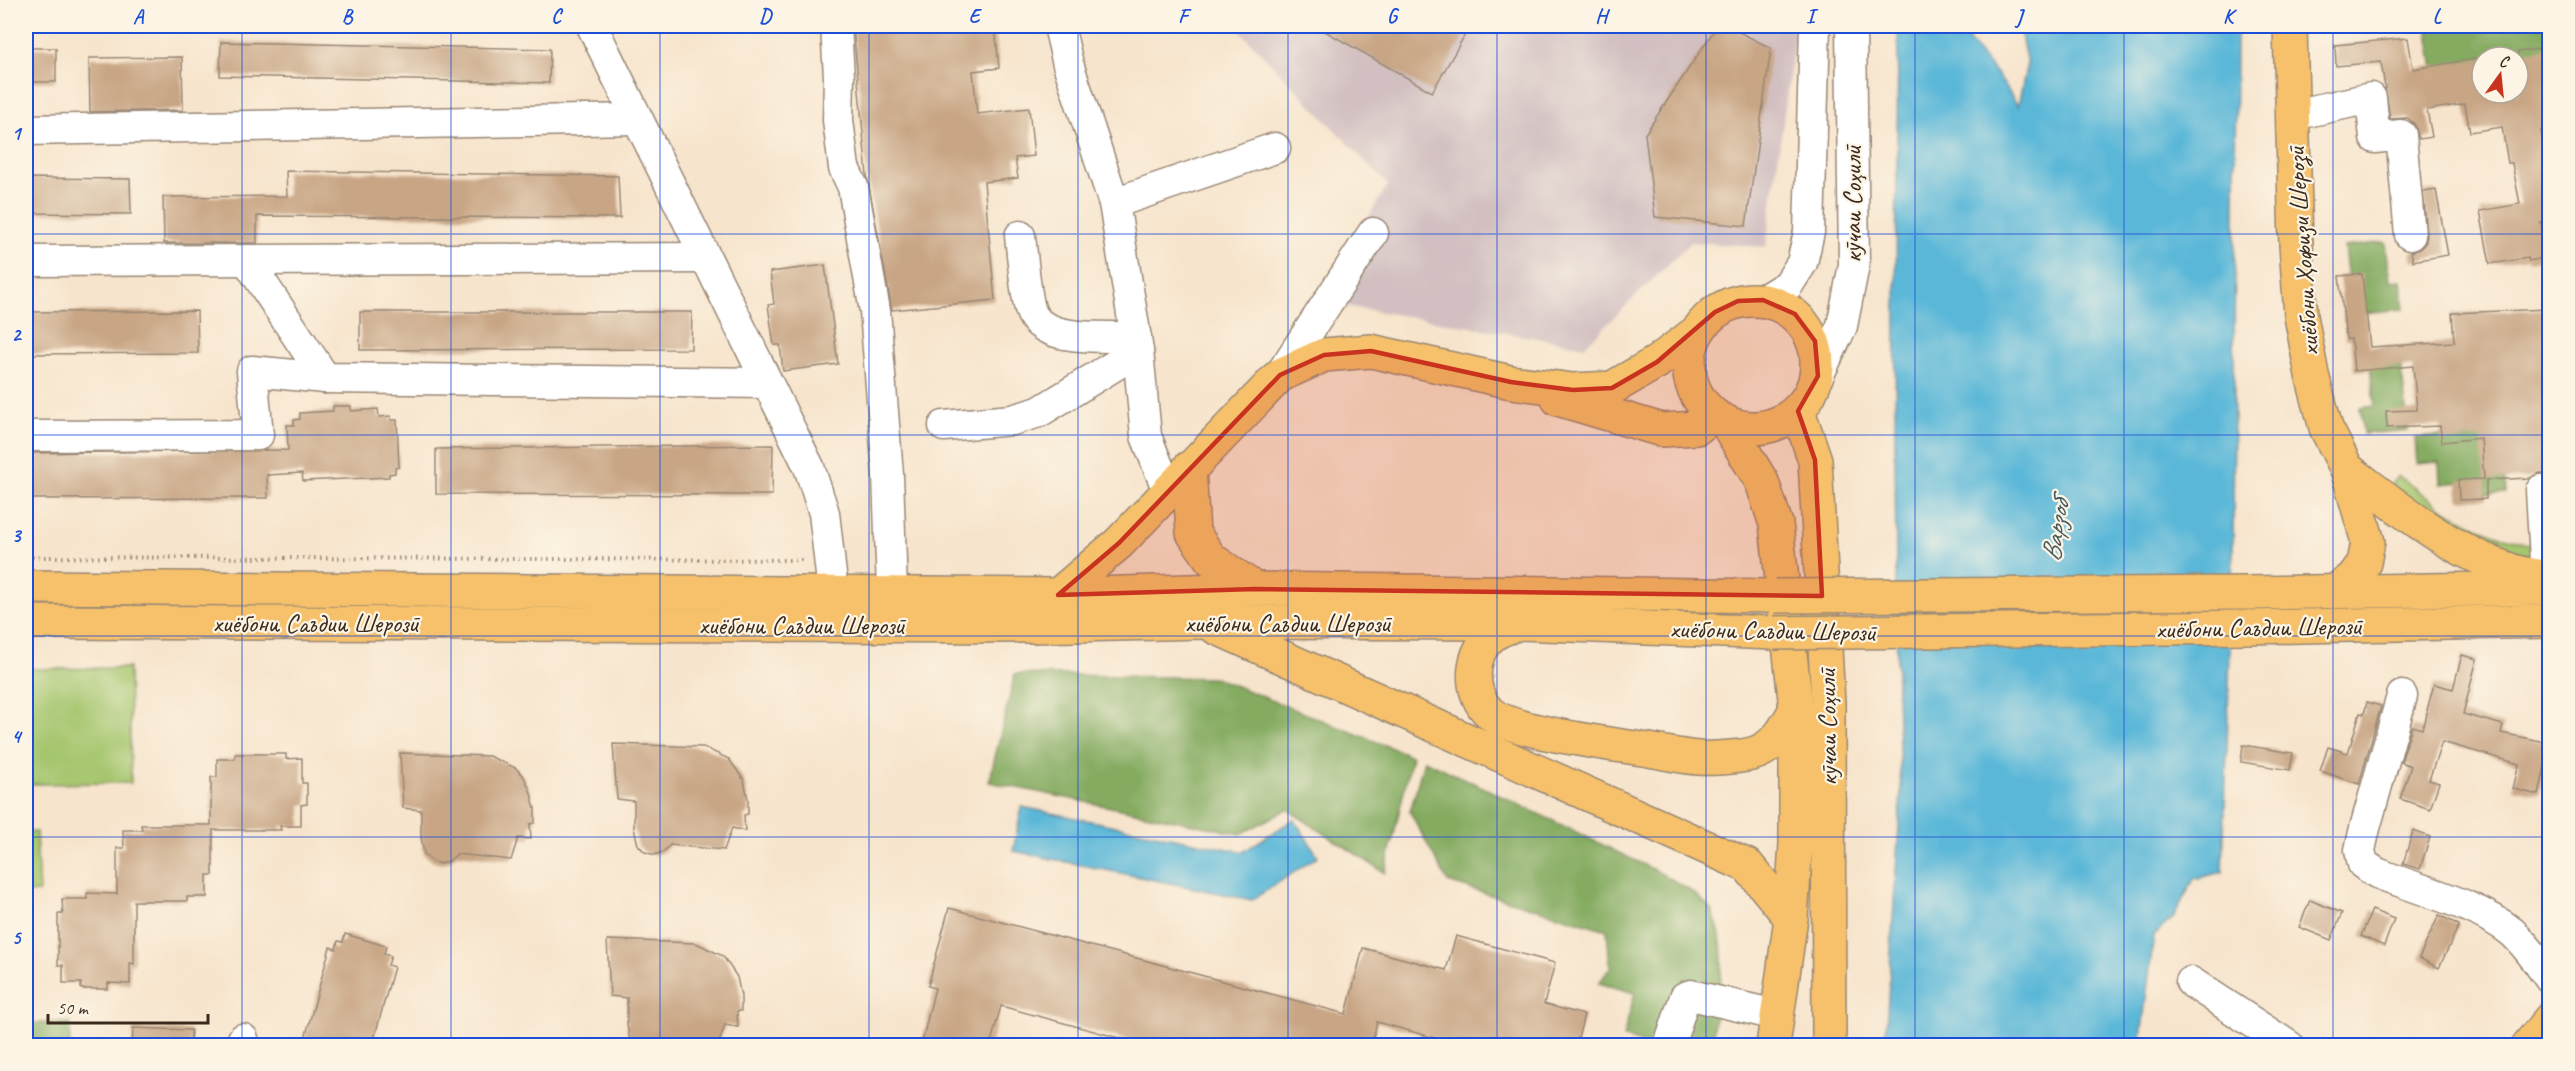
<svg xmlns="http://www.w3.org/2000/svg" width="2575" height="1071" font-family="Caveat,sans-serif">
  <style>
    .industrial { fill: #d2bfc1 }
    .green { fill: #a6c66e; stroke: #707846; stroke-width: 1.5 }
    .forest { fill: #84ab61; stroke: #606a40; stroke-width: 1.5 }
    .water { fill: #5ab7d8; stroke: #4a707b; stroke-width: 1.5 }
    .building { fill: #c8a584 }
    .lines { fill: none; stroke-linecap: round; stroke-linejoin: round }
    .minor-casing { stroke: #998775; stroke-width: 33 }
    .major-casing { stroke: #998775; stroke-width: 36 }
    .highway-casing { stroke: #998775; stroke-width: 36 }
    .path { stroke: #998775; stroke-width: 4; stroke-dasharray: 1.5 4.5; stroke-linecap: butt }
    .minor { stroke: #fff; stroke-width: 30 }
    .major { stroke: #f6c16b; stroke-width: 33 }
    .highway { stroke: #f6c16b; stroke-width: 33 }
    .highway-bridge-casing { stroke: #998775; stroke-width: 36; stroke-linecap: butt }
    .highway-bridge { stroke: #f6c16b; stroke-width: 33 }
    .marked { fill: #c8321e; fill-opacity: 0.2; stroke: #c8321e; stroke-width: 4.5; stroke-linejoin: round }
    .grid { fill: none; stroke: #1d4ed8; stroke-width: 1.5; stroke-opacity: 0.55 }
    .labels { text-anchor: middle; stroke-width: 4.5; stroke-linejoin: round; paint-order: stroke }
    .street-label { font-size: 26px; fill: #3b2a1e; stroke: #fcf5e5 }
    .water-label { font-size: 27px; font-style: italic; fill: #465b5f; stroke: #fcf5e5 }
    .neatline { fill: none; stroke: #1d4ed8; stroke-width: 2 }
    .grid-label { font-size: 20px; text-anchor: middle; font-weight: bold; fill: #1d4ed8 }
  </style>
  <rect width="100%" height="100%" fill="#fcf5e5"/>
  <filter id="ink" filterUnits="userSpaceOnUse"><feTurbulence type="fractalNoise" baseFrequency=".0167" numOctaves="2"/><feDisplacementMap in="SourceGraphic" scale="12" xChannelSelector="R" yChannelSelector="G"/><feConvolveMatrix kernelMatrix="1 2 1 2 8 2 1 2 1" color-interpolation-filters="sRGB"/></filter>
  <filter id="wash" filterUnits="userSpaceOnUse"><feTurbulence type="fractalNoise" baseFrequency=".008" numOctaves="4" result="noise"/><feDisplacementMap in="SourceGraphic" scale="24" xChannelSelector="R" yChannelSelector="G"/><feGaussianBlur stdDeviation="1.35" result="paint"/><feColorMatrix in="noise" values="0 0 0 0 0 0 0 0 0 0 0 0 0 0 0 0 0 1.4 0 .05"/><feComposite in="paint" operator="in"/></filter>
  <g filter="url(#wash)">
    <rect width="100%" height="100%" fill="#f7e4cc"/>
    <polygon class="industrial" points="1235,26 1796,26 1766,247 1691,242 1585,346 1316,301 1388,185"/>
    <g class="green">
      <polygon points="2398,476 2447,511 2489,532 2533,546 2532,558 2485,542 2440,521 2391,484"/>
      <polygon points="129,668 131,783 26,784 26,669"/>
      <polygon points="26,832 36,832 39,892 26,893"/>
    </g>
    <g class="forest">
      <polygon points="2427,26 2549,26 2549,64 2547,50 2506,57 2482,57 2482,61 2434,69"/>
      <polygon points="2386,242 2390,281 2401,280 2404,309 2352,314 2344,247"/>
      <polygon points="2401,362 2408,430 2363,434 2360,408 2374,406 2370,365"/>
      <polygon points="2501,431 2506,493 2475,495 2473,481 2440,484 2439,462 2417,464 2415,438"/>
      <polygon points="1015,674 1216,678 1412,756 1385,873 1287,809 1241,834 989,782"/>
      <path d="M1424 760C1487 789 1550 819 1613 850 1637 862 1699 888 1712 912 1733 953 1715 1002 1712 1045H1647L1623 1037 1635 993 1599 983 1610 968 1607 930 1448 882 1410 812Z"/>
      <rect x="26" y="1023" width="44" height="22"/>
    </g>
    <g class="water">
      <polygon points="1898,26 1961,26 1969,41 1999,77 2018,106 2027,64 2019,26 2236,26 2233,555 2223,872 2194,879 2173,918 2154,935 2140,1045 1885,1046 1901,793 1897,695 1895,439"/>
      <polygon points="1022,807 1243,852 1294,819 1318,856 1252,900 1013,851"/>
    </g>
    <g id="blocks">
      <g class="building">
        <polygon points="853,26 995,26 999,68 973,71 977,114 1029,108 1034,156 1015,158 1018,178 984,182 995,300 892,310 867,176"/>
        <polygon points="1316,26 1470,26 1432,92"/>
        <polygon points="1717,26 1727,26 1771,48 1746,226 1655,217 1645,134"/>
        <polygon points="2408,38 2413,69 2482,58 2482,93 2518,93 2518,52 2550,47 2550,130 2541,131 2547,168 2550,168 2550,222 2541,223 2549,257 2529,261 2528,258 2490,264 2480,211 2520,204 2512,163 2508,163 2502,127 2470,132 2465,104 2427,110 2432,137 2419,139 2415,125 2408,118 2390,119 2381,62 2336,66 2335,45"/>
        <polygon points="221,42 550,49 549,83 220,76"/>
        <rect x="26" y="48" width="30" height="34"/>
        <polygon points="182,57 183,110 90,112 89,58"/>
        <polygon points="286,171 618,176 620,218 257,216 257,243 164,243 163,197 287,196"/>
        <polygon points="26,178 130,179 131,214 26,213"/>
        <polygon points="2436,190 2448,255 2413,261 2411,252 2420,249 2426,242 2427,234 2423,192"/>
        <polygon points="825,265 838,364 783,371 780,345 774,345 768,305 774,304 770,272"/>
        <polygon points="2362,274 2370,347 2454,342 2452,313 2550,309 2550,341 2543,342 2550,473 2540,473 2530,478 2486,480 2486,499 2459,500 2458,480 2484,479 2481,438 2442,442 2440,426 2387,428 2386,411 2417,410 2413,366 2354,371 2351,339 2346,339 2339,276"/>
        <polygon points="197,311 198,353 26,354 26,312"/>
        <polygon points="360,312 692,312 691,349 360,350"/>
        <polygon points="333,406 351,406 351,411 378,409 379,417 391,416 391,420 397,420 399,467 395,468 395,473 389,474 389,477 303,481 302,473 267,475 268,498 26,499 26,453 288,450 287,425 294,425 294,420 300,419 300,413 333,411"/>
        <polygon points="773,445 772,495 436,494 436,449"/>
        <polygon points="2462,655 2477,659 2463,714 2503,725 2501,733 2550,743 2539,795 2513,789 2519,764 2442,742 2429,780 2439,783 2430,809 2400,799 2411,766 2401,762 2412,726 2422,729 2434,684 2453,689"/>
        <polygon points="2367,702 2381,706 2359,784 2320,771 2328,747 2348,753 2360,713 2364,714"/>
        <polygon points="613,744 703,747 729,759 744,780 748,799 748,814 744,815 745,831 732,828 724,850 670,845 663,852 654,855 645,852 638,845 634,828 634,801 617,799"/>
        <polygon points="2243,745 2293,753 2290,770 2241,762"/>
        <polygon points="400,753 489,756 516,768 524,777 530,790 535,808 535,823 530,824 531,839 518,838 511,860 457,854 449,861 440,864 432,861 424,854 421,837 421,810 403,808"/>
        <polygon points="235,754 286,754 286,759 302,758 302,783 307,783 307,804 301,805 301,826 280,826 281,830 213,830 213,875 207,875 207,897 187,897 187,901 134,901 134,964 130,963 130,984 108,983 108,989 81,989 81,983 63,983 63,965 58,965 58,914 63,914 62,899 87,899 87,893 117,894 117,848 124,848 123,830 142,830 141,825 211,825 211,777 217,777 217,759 235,759"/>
        <polygon points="2413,831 2430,837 2420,869 2403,864"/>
        <polygon points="2310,900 2342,913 2331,940 2299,927"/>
        <polygon points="949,908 1346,1014 1363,948 1446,970 1456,936 1555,963 1544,1004 1584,1015 1576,1046 1464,1046 1377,1022 1371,1046 1149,1046 1001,1006 990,1046 921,1046 935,988 928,986"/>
        <polygon points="2372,910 2394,919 2384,946 2361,936"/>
        <polygon points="2439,915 2459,925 2439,968 2419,958"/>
        <polygon points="345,934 386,946 384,954 391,956 388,965 394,967 372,1046 317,1046 304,1042 330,947 336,949 338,941 343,942"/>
        <polygon points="607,940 696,943 723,956 737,977 741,996 741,1011 737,1011 738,1027 725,1025 718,1046 664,1041 660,1046 631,1046 627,1025 627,998 610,996"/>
        <polygon points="133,1028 191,1030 190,1046 132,1046"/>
      </g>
    </g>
  </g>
  <g filter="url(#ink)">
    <use href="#blocks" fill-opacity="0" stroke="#998775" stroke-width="1.5"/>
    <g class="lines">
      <g class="minor-casing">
        <g id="minor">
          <polyline points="592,26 809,467 824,513 833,592"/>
          <polyline points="836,26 839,77 838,120 844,168 853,187 875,311 888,475 892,592"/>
          <polyline points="1059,26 1068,64 1114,203 1138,351 1146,436 1168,491"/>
          <polyline points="2293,115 2371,98 2375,138 2401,135 2410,235"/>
          <polyline points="26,130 637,119"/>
          <polyline points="1114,203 1275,148"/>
          <path d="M1020 236C1022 252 1026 302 1032 314 1046 343 1107 336 1136 337"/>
          <polyline points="247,260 325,378"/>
          <polyline points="26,261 705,258"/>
          <polyline points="1763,300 1788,285 1802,263 1809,232 1815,26"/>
          <polyline points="1280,375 1373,233"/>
          <polyline points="1818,376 1842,326 1854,265 1851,26"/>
          <polyline points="944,426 1012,420 1039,412 1138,351"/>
          <polyline points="26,436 258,435 252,371 325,378 767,383"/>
          <polyline points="2546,578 2541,490 2550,490"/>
          <path d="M2402 696 2365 828 2360 850 2363 864 2377 873C2417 889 2479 905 2512 932 2527 945 2538 963 2550 979"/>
          <polyline points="2191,982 2289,1046"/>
          <polyline points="243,1046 243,1039"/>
          <polyline points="1669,1046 1685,997 1691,995 1776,1015"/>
        </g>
      </g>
      <g class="major-casing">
        <g id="major">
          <polyline points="2290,26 2296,245 2301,316 2312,375 2326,428 2347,469 2368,542 2364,563 2353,578 2334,592"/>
          <circle cx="1753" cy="364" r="64"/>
          <polyline points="1798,411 1815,460 1828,703 1829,1046"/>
          <polyline points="1725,421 1762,482 1776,524 1796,709 1796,844 1791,918 1773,1046"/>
          <path d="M2347 469C2399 508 2450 551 2513 571 2525 575 2538 575 2550 579"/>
          <polyline points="2528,1046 2550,1019"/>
        </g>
      </g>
      <g class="highway-casing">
        <g id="highway">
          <polyline points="1558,399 1662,430 1697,428 1714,415"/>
          <polyline points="1189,468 1193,533 1211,559 1255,589"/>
          <polyline points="26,587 1058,595 1255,589 1775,596"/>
          <polyline points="2247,593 2550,588"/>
          <polyline points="1058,595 1119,543 1280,375 1324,355 1371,351 1511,382 1573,390 1612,388 1657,362 1698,331"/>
          <polyline points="26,622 1032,626 1205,622 1519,623 1774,633"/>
          <path d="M1519 623C1512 626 1504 628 1497 632 1469 649 1467 694 1491 714 1512 732 1618 745 1649 750 1666 753 1683 757 1699 758 1712 759 1746 757 1758 752 1777 744 1786 727 1796 709"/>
          <polyline points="1215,627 1748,866 1791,918"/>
          <polyline points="2248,627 2550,621"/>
        </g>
      </g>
      <g class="path">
        <polyline points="26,557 805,560"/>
        <polyline points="1856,1044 1866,1046"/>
      </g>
      <use href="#minor" class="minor"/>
      <use href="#major" class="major"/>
      <use href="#highway" class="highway"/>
      <g class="highway-bridge-casing">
        <g id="highway-bridge">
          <polyline points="1775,596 2247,593"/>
          <polyline points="1774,633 2248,627"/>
        </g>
      </g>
      <use href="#highway-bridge" class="highway-bridge"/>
    </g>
  </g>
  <path class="marked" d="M1763 300 1795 314 1815 341 1818 376 1798 411 1815 460 1822 596 1255 589 1058 595 1119 543 1280 375 1324 355 1371 351 1511 382 1573 390 1612 388 1657 362 1715 312 1738 301Z"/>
  <path class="grid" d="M242 26V1046M451 26V1046M660 26V1046M869 26V1046M1078 26V1046M1288 26V1046M1497 26V1046M1706 26V1046M1915 26V1046M2124 26V1046M2333 26V1046M26 234H2550M26 435H2550M26 636H2550M26 837H2550"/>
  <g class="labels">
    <g class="street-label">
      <text transform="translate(1852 204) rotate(-90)" y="9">кӯчаи Соҳилӣ</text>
      <text transform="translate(2302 251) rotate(-94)" y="9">хиёбони Ҳофизи Шерозӣ</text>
      <text x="316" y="632">хиёбони Саъдии Шерозӣ</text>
      <text x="1288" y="632">хиёбони Саъдии Шерозӣ</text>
      <text x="802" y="634">хиёбони Саъдии Шерозӣ</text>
      <text transform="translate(2259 627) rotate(-1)" y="9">хиёбони Саъдии Шерозӣ</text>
      <text transform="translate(1773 630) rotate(1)" y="9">хиёбони Саъдии Шерозӣ</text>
      <text transform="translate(1827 727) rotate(-91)" y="9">кӯчаи Соҳилӣ</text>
    </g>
    <g class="water-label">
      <text transform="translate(2055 531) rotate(-81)" y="9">Варзоб</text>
    </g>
  </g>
  <rect width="2575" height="1071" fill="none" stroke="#fcf5e5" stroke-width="66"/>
  <g transform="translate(2500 75) rotate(15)"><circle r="28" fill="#fcf5e5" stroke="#afa495" stroke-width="1.5"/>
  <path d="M0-4.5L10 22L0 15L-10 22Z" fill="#c8321e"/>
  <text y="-9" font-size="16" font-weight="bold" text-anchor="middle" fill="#3b2a1e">С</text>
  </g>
  <path d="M48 1014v9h160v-9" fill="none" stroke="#3b2a1e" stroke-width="3"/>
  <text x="57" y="1014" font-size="18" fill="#3b2a1e" stroke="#fcf5e5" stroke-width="4.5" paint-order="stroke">50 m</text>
  <rect x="33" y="33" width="2509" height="1005" class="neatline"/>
  <g class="grid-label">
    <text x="138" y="23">A</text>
    <text x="347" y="23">B</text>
    <text x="556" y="23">C</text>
    <text x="765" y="23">D</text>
    <text x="974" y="23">E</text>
    <text x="1183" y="23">F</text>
    <text x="1392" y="23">G</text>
    <text x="1601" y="23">H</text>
    <text x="1810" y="23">I</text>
    <text x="2019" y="23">J</text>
    <text x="2228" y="23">K</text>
    <text x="2437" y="23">L</text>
    <text x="16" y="140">1</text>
    <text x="16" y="341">2</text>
    <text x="16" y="542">3</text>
    <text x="16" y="743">4</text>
    <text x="16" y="944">5</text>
  </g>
</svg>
